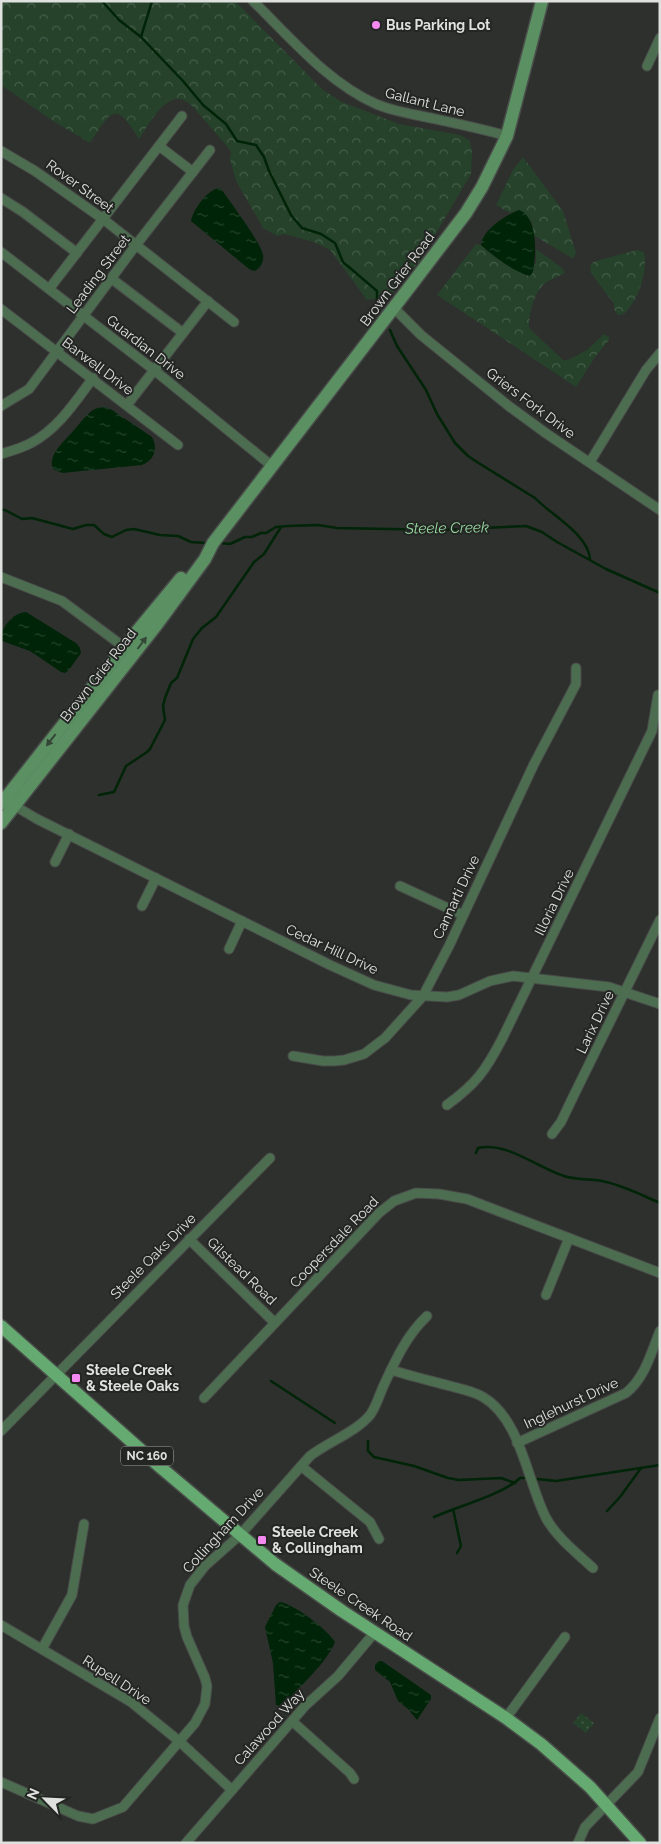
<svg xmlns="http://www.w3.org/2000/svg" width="661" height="1844" font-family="Raleway,sans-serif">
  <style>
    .forest { fill: url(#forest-crowns) }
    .park { fill: url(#park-dots) }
    .water { fill: url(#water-ripples) }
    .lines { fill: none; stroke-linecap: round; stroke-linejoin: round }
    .stream { stroke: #002407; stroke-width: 2.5 }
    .minor-casing { stroke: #494c49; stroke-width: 11 }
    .secondary-casing { stroke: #494c49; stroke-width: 15 }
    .primary-casing { stroke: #494c49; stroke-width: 15 }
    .minor { stroke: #4d6d51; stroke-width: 9 }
    .secondary { stroke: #5b9063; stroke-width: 12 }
    .primary { stroke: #65aa70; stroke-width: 12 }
    .oneway { fill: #344636 }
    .poi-dot { fill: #f489f0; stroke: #232623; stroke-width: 2 }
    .labels { text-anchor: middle; stroke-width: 4; stroke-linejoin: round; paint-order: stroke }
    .shield { fill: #232623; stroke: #a7a9a7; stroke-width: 1 }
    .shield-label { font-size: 12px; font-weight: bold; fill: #dfe1df }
    .poi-label { font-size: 14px; font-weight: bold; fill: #dfe1df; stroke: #232623; text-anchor: start }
    .street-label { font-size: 14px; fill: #dfe1df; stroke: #232623 }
    .water-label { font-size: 15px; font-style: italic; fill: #98d8a1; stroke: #232623 }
  </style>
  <defs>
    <pattern id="forest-crowns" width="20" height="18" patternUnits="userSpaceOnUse" patternTransform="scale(1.25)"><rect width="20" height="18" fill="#26422b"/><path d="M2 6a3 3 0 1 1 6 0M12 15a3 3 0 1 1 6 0" fill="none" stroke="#455d49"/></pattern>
    <pattern id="park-dots" width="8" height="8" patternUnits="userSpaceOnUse" patternTransform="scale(1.25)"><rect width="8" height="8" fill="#26422b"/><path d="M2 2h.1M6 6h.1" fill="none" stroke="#455d49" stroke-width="1.8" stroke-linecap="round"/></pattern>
    <pattern id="water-ripples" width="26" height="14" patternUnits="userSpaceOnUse" patternTransform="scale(1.25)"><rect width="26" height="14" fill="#002407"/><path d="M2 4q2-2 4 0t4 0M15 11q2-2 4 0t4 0" fill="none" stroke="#25442b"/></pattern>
  </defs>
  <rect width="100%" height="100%" fill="#2d302d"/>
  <g class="forest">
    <path d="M1 1H235L323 90 342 102 399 124 460 135 470 141 472 152 471 174 419 262 389 297 367 300 330 250 314 242 284 234 277 236 263 228 236 181 230 159 231 152C224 141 214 132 206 122 200 115 194 107 187 102 167 88 148 126 139 139 115 100 112 110 90 143L53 121 1 85Z"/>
    <polygon points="523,157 563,211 576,253 574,258 572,258 533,235 532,222 519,210 510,213 496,205 513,170"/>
    <path d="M476 244 481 245 499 260 536 264V249L561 267 565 272C559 278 551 278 544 284 533 295 529 313 529 328L563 360H568L587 350 604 334 609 337V340L595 357 576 387 437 295Z"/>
    <path d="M637 250 644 252C648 271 639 300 624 314L618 315 614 309V304L591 273C590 268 590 263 596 261Z"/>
  </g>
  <polygon class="park" points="581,1713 594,1723 586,1733 573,1723"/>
  <g class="water">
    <path d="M219 188 222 190C230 202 262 244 263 255 264 262 260 269 254 271L249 269 191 221C193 210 207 190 219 188Z"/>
    <path d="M519 210C538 216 537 258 532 274L529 276C510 269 496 258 481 245 482 230 506 215 519 210Z"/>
    <path d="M105 407 112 410 152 437C158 448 155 460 142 465L62 473 53 469C47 454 66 440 74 430 80 423 86 415 93 410 97 408 100 407 105 407Z"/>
    <path d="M26 612 76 643 80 648 81 653 69 670 65 673 61 672 30 651 2 641C0 627 13 613 26 612Z"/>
    <path d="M280 1602C294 1604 328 1630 335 1642 326 1664 298 1688 282 1706L276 1705 273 1663 265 1627 276 1605Z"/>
    <polygon points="379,1661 382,1661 431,1695 431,1699 417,1720 408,1709 398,1701 390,1682 375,1670 375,1665"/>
  </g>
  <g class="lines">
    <g class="stream">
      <polyline points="102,1 119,20 141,37 183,81 203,105 226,124 237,141 256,145 264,157 269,171 291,215 302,228 321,234 335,243 343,262 377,291 377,310"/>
      <polyline points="141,37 152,1"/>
      <path d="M390 330 397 346 426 390 437 414 455 443 468 456 477 462 535 498C551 515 588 534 590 559"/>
      <polyline points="1,510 5,510 22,519 32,518 73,529 86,525 94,525 104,534 112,537 126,530 134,529 160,535 178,536 191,542 205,543"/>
      <polyline points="220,543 230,544 245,537 252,537 261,533 266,533 276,527 287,526 318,525 337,528 442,530 526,526 542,532 557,542 606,569 660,593"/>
      <polyline points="99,795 114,792 126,766 147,752 150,749 165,720 163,706 165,698 171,683 177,678 193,639 202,628 216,617 254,562 264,554 281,527"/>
      <path d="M476 1153 478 1148C506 1141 538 1168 564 1176 577 1180 590 1179 602 1181 623 1185 641 1195 660 1203"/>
      <polyline points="271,1381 335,1423"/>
      <polyline points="368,1441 368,1451 374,1457 414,1466 448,1478 459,1480 501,1478 515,1483"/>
      <polyline points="537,1479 556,1481 660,1465"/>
      <polyline points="453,1509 461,1546 457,1553"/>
      <polyline points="607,1511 620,1497 641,1468"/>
      <path d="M434 1517C456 1507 504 1494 520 1478H524"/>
    </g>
    <g class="minor-casing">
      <g id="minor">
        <path d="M253 1C291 38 327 82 376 104 390 110 406 113 421 116 449 122 479 128 507 136"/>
        <polyline points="647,66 660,38"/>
        <polyline points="159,146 193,172"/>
        <polyline points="1,151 35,171 103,219 234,322"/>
        <polyline points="1,198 23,212 77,253"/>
        <polyline points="1,252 154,370 272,466"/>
        <polyline points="112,279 183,333"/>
        <polyline points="49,289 182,116"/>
        <polyline points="394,308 421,335 510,407 547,434 660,510"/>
        <polyline points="1,309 178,445"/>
        <polyline points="127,405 208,301"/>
        <polyline points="1,406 29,389 136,245 210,150"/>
        <path d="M1 454C11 451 22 448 31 443 58 429 75 402 93 378"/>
        <polyline points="590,462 646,370 660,353"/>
        <polyline points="1,577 62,601 124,647"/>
        <polyline points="10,803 37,819 330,965 374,985 411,995 447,997 459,995 490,981 513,976 609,987 660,1004"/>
        <polyline points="55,862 69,834"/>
        <polyline points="400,886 463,915"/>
        <polyline points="142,906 156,878"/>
        <polyline points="229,949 242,921"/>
        <polyline points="293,1056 323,1061 334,1061 344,1060 364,1054 385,1038 423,996 449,946 534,764 576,684 576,668"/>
        <path d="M447 1105C476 1084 486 1070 502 1039L652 731 658 695"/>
        <polyline points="552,1134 561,1122 572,1099 660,920"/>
        <polyline points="189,1239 275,1323"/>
        <polyline points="546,1295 569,1238"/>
        <path d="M391 1370C411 1376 431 1381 450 1386 461 1389 473 1391 483 1397 521 1419 527 1481 546 1518 557 1538 577 1553 593 1568"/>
        <polyline points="204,1398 379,1213 394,1201 416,1193 439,1194 467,1199 660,1273"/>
        <polyline points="1,1431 270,1158"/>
        <path d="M517 1443 626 1393C645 1378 651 1353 660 1331"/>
        <polyline points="301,1466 370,1522 379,1539"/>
        <polyline points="1,1625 131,1702 179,1741 232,1790"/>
        <polyline points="42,1649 72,1595 84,1524"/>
        <polyline points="506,1718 565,1637"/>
        <polyline points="292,1721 350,1773 354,1779"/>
        <path d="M1 1782 78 1816 93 1819 123 1807 195 1723 205 1704 207 1686 205 1678 187 1637 184 1626 183 1605 190 1585 205 1566 240 1535 310 1456C328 1442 356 1432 370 1415 376 1407 379 1396 383 1387 395 1361 406 1336 427 1316"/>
        <polyline points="186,1843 305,1706 338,1676 375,1632"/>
        <polyline points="578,1843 585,1827 638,1772 660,1718"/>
      </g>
    </g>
    <g class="secondary-casing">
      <g id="secondary">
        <polyline points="1,804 124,647 181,578"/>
        <polyline points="1,823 158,623 205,559 213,543 415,280 466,213 482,187 507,136 542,1"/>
      </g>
    </g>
    <g class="primary-casing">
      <polyline id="primary" points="1,1326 159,1466 275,1564 342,1611 506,1718 541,1744 590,1787 640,1843"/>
    </g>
    <use href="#minor" class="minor"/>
    <use href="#secondary" class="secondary"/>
    <use href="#primary" class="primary"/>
  </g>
  <defs><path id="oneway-solid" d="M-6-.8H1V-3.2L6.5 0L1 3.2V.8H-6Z" transform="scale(1.25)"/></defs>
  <g class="oneway">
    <use href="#oneway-solid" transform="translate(142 643) rotate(-53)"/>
    <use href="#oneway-solid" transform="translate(51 740) rotate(128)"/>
  </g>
  <g class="poi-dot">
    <circle cx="376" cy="25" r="5"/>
    <rect x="71" y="1373" width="10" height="10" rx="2.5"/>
    <rect x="257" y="1535" width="10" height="10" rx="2.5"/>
  </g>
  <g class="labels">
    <rect class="shield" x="121" y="1446.5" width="52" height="19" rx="4"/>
    <g class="shield-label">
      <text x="147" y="1460">NC 160</text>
    </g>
    <g class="poi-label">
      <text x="386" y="30">Bus Parking Lot</text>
      <text x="86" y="1375">Steele Creek<tspan x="86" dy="16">&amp; Steele Oaks</tspan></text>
      <text x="272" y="1537">Steele Creek<tspan x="272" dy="16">&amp; Collingham</tspan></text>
    </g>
    <g class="street-label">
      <text transform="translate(425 102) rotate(14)" y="5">Gallant Lane</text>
      <text transform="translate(80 186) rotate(36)" y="5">Rover Street</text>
      <text transform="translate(98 274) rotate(-53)" y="5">Leading Street</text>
      <text transform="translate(397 279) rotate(-53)" y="5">Brown Grier Road</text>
      <text transform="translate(146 347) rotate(38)" y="5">Guardian Drive</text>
      <text transform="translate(98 366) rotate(37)" y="5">Barwell Drive</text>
      <text transform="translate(531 403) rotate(37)" y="5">Griers Fork Drive</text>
      <text transform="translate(98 675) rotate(-52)" y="5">Brown Grier Road</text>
      <text transform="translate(456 897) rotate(-65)" y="5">Cannarti Drive</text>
      <text transform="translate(554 902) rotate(-64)" y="5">Illoria Drive</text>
      <text transform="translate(332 949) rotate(25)" y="5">Cedar Hill Drive</text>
      <text transform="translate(595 1022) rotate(-64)" y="5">Larix Drive</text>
      <text transform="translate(334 1242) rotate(-46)" y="5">Coopersdale Road</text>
      <text transform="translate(153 1256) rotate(-45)" y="5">Steele Oaks Drive</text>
      <text transform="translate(242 1271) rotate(44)" y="5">Gilstead Road</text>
      <text transform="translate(571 1403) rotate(-25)" y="5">Inglehurst Drive</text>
      <text transform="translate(223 1530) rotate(-47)" y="5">Collingham Drive</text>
      <text transform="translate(361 1604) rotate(34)" y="5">Steele Creek Road</text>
      <text transform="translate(117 1680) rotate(33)" y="5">Rupell Drive</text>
      <text transform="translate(269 1727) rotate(-48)" y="5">Calawood Way</text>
    </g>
    <g class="water-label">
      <text transform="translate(447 528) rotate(-1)" y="5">Steele Creek</text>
    </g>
  </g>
  <rect width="661" height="1844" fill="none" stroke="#dfe1df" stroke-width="5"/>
  <g transform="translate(45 1799) rotate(294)" stroke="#232623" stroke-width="4" paint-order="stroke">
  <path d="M0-4L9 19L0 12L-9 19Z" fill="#dfe1df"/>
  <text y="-8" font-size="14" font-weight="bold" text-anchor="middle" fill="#dfe1df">N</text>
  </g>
</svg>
